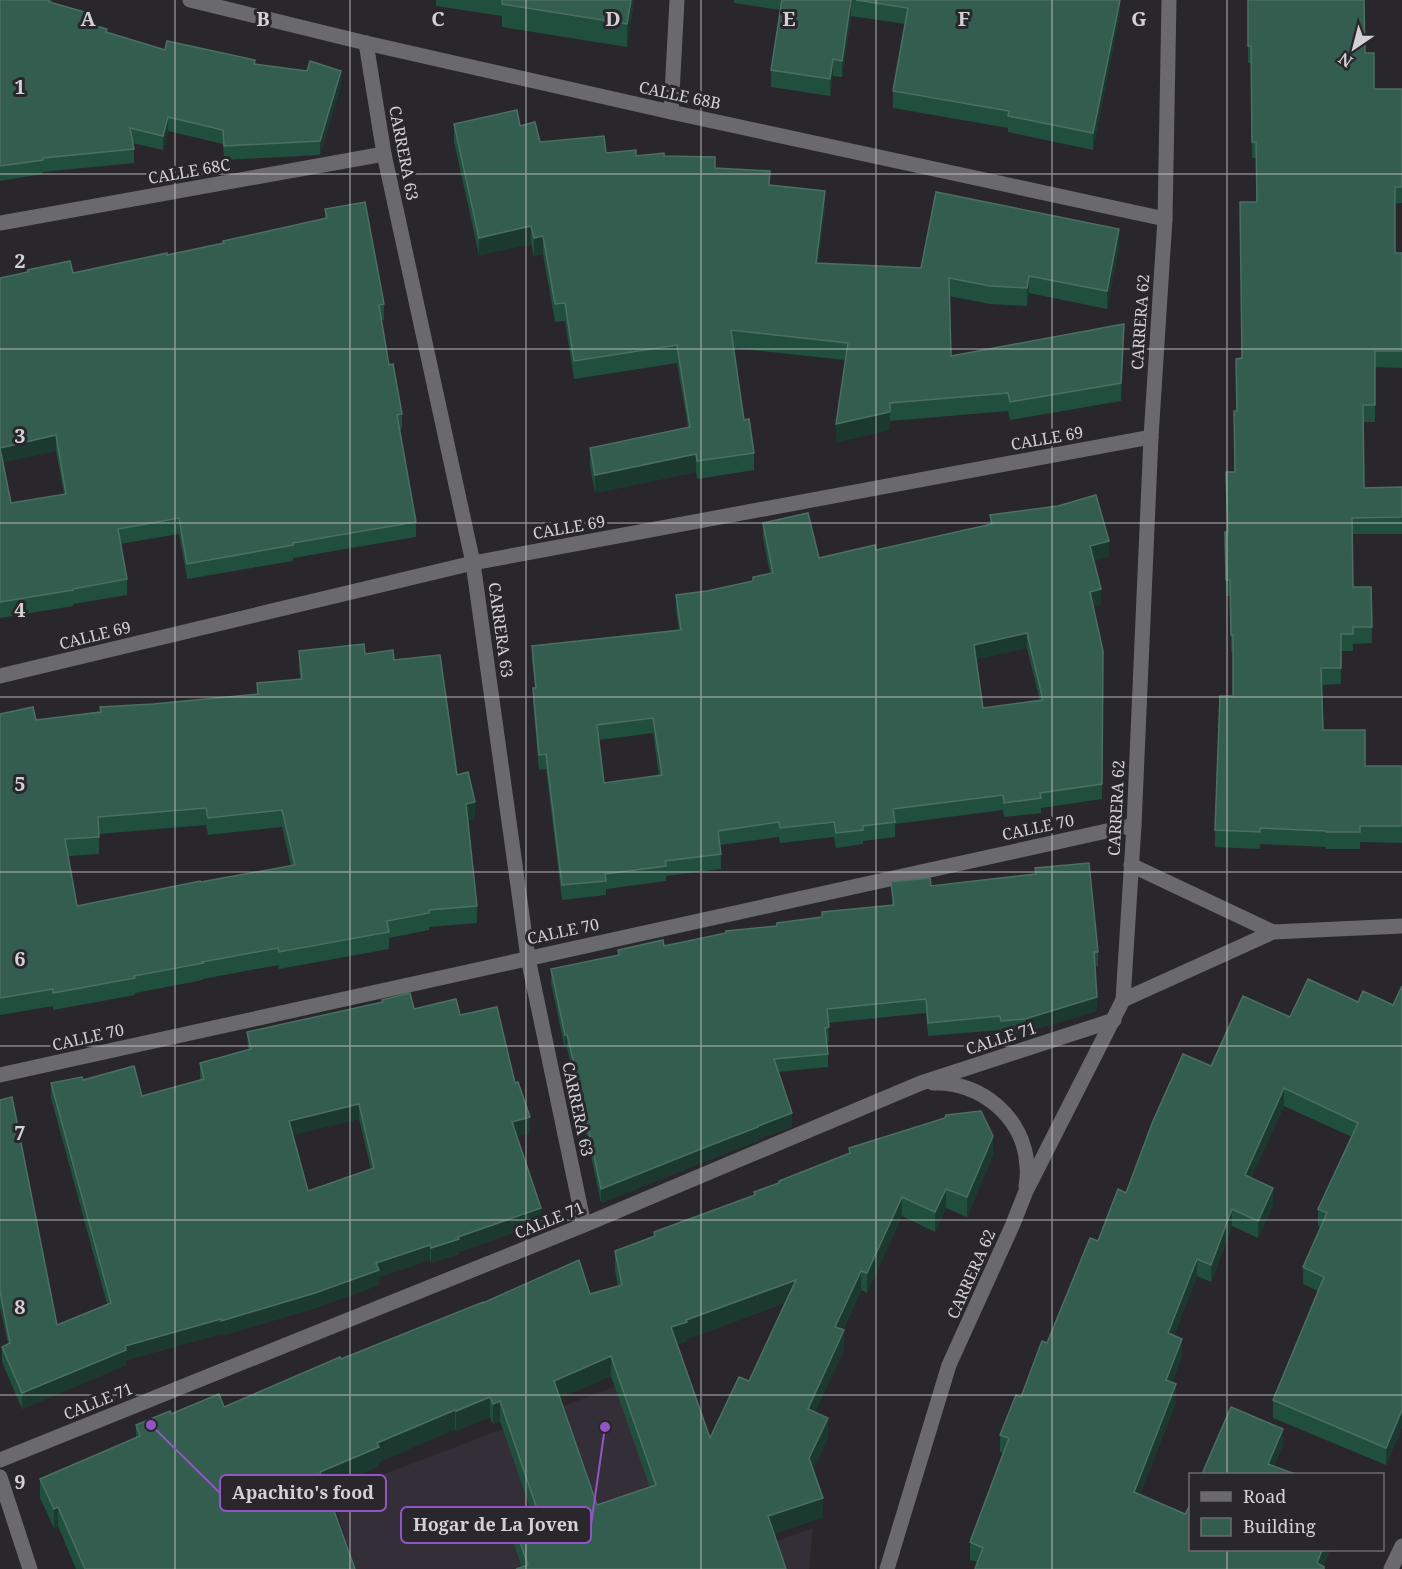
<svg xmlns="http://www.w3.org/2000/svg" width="1402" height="1569" font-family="'Noto Serif',serif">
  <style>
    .built { fill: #332e37 }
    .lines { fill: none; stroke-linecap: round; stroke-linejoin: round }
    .minor { stroke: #6a696b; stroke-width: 15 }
    .wall { fill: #204f3d; fill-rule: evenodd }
    .shaded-wall { fill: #1b392f }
    .building { fill: #335d4e; stroke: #4c6f63; stroke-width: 1.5; fill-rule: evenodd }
    .grid { fill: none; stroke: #d3d1d4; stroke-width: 1.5; stroke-opacity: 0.55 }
    .labels { text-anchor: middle; stroke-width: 6; stroke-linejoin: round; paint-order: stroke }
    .street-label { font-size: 16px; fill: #d3d1d4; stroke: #29272b }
    .grid-label { font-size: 20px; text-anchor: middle; font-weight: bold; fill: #d3d1d4; stroke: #29272b; stroke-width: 6; stroke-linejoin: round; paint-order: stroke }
    .leader { fill: none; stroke: #9155c4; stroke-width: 2 }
    .callout-dot { fill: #9155c4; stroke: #29272b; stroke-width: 2 }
    .callout { fill: #29272b; stroke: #9155c4; stroke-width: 2 }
    .callout-label { font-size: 18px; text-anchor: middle; font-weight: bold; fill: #d3d1d4 }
  </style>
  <rect width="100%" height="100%" fill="#29272b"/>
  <polygon class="built" points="682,1361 744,1553 813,1528 809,1569 355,1569 332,1494"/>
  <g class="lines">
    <g class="minor">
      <polyline points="190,0 366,43 671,112 1165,219"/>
      <polyline points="366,43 384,154 473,563 528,958 584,1225"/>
      <polyline points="671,112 677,0"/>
      <polyline points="0,223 384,154"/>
      <polyline points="0,676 473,563 1151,437"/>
      <polyline points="1131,865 1273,932"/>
      <polyline points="1123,1000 1273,932 1402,926"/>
      <polyline points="0,1075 1134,825"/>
      <path d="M933 1083C981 1081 1025 1118 1027 1167 1028 1173 1027 1180 1026 1186"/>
      <polyline points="0,1460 584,1225 921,1083 1114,1020"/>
      <polyline points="0,1477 30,1569"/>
      <polyline points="887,1569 949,1365 1013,1224 1026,1191 1123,1000 1134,825 1151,437 1165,219 1169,0"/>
      <polyline points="1391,1569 1402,1546"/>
    </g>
  </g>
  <g class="wall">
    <polygon points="0,0 52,0 52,3 107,33 165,50 255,64 341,85 320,155 224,160 223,144 168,131 163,150 132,143 134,149 134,163 43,172 43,174 0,181"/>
    <polygon points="436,0 634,0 627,47 502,27 502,16 436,6"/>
    <polygon points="734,0 1120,0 1120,14 1093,150 1008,132 1008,128 893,108 893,91 905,24 851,16 842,77 833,76 830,96 771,87 771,70 780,10 734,3"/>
    <polygon points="1248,0 1365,53 1374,89 1402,89 1402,203 1395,203 1395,253 1402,253 1402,368 1375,367 1375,422 1363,422 1364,488 1402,487 1402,534 1352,534 1353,587 1371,587 1372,643 1353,644 1353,651 1341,651 1341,684 1322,685 1323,730 1365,766 1402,766 1402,843 1360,842 1360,849 1326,849 1326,847 1260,844 1260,849 1215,847 1215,830 1233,696 1233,652 1231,652 1230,596 1226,596 1225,532 1227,532 1235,472 1237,411 1256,202 1256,158 1252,158 1251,63 1248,63"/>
    <polygon points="454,124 520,126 540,142 606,153 636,156 664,156 715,168 770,185 825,209 818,263 921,268 1119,247 1107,309 1029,293 1027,306 990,304 949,296 951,356 1124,342 1121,401 1010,420 1008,411 890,421 890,430 836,442 845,360 733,348 744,420 754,453 754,470 697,479 696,472 595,493 590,466 590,448 688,427 677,363 574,379 565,321 555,322 543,254 534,256 531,244 479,255 454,142"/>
    <path d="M325 209 384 304V320H381L389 365 402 414V429L399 430 416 522V537L293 558V561L187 579 179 534 120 544 127 579V595L73 604V606L0 618V278L73 273 167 255 223 243 325 219ZM56 451 64 494 11 503 3 462Z"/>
    <path d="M990 515 1109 556 1093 560 1101 604 1093 606 1103 651 1102 799 1041 808V813L1004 817 1003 810 895 824V837L863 841V844L836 848 834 837 780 843 779 837 720 845 721 854V869L666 876V881L606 889V895L562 900 546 769 539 770 533 703V688H535L532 661V646L679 631 676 610V595L707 591 753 581V577L770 573 763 538V523L819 558 876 550 990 524ZM1027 648 1040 701 983 708 976 659ZM653 733 659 776 604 783 599 740Z"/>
    <path d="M299 651 365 654 394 660 457 775 475 819 468 820 477 906V923L429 927V930L389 938V949L279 969 278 965 203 979V980L135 993V995L53 1010V1006L0 1015V714L36 720 153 704 257 694V683L300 679 299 669ZM206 825 208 835 282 827 291 866 77 906 68 856 99 854V834Z"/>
    <polygon points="1035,868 1098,952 1098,966 1095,966 1097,1011 1025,1032 1001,1034 1000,1030 928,1036 926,1013 828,1023 829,1041 826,1041 828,1054 828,1067 778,1072 792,1127 758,1139 758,1141 711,1159 601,1203 577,1090 567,1048 565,1049 551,983 551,969 618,955 618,950 664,946 777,926 822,918 822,912 892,905 891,882 931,886 1035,874"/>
    <polygon points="1402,986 1402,1427 1386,1465 1273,1418 1273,1400 1318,1291 1303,1284 1303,1267 1321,1228 1318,1226 1318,1209 1352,1137 1284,1106 1251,1178 1273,1205 1258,1238 1232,1226 1211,1282 1197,1276 1174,1335 1182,1356 1172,1382 1176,1402 1140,1494 1191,1550 1330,1550 1323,1566 1324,1569 977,1562 970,1560 970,1542 1003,1453 1000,1452 1000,1435 1021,1397 1047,1343 1098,1241 1126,1193 1211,1066 1290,1017 1358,1002 1393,1005"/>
    <path d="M414 1009 460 1015 515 1083 530 1132 517 1136 541 1223 459 1252V1254L431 1263 430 1260 379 1277V1285L315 1308 221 1336V1334L126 1360V1365L22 1409 2 1362V1347L8 1344 0 1307V1100L57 1325 107 1304 51 1098V1083L83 1080 142 1096 200 1080V1063L248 1050 247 1032ZM359 1119 371 1169 308 1191 292 1135Z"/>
    <path d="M849 1148 993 1155 967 1217 946 1208 935 1232 902 1216 867 1293 861 1290 843 1330 844 1350 815 1412 828 1438 813 1469 823 1517 774 1534 522 1567 510 1534V1514L530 1508 500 1421 493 1424 490 1417 456 1431 455 1429 379 1462V1466L326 1489 355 1569H76L58 1526 54 1528 40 1498V1479L136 1438V1425L171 1414 224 1407 483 1303 590 1294 618 1286 615 1270V1251L654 1236V1232L754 1195V1192L779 1183V1181L849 1154ZM785 1303 749 1381 710 1438 677 1344 687 1341V1339ZM611 1376 650 1488 597 1505 559 1398Z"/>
  </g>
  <g class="shaded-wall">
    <polygon points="631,0 634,0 627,47 627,24"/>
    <polygon points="851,0 851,16 842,77 842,61"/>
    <polygon points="1120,0 1120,14 1093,150 1093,133"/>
    <polygon points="833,59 833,76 830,96 830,79"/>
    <polygon points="341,71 341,85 320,155 320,141"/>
    <polygon points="168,117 168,131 163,150 163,136"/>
    <polygon points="825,191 825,209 816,281 816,263"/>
    <polygon points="531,226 531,244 479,255 479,238"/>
    <polygon points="1119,229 1119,247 1107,309 1107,291"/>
    <polygon points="543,236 543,254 534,256 534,238"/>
    <polygon points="1029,276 1029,293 1027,306 1027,288"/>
    <polygon points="1124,324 1124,342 1121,401 1121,383"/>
    <polygon points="890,403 890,430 836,442 836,424"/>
    <polygon points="56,435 56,451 0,463 0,448"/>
    <polygon points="696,454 696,472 595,493 595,475"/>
    <polygon points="1109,541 1109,556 1090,561 1090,546"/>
    <polygon points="1101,589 1101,604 1090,607 1090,592"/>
    <polygon points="1027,633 1027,648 974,660 974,645"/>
    <polygon points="475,802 475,819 466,821 466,804"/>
    <polygon points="1097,997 1097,1011 1025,1032 1025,1019"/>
    <polygon points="565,1035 567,1035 567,1048 565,1049"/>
    <polygon points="1284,1088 1284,1106 1245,1192 1245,1175"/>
    <polygon points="359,1104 359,1119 289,1136 289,1121"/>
    <polygon points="792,1113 792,1127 758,1139 758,1141 711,1159 601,1203 601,1189 758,1126"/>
    <polygon points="530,1117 530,1132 512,1138 512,1122"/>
    <polygon points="993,1136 993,1155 967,1217 967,1197"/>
    <polygon points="1273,1188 1273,1205 1258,1238 1258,1221"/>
    <polygon points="946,1189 946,1208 935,1232 935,1212"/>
    <polygon points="902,1197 902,1216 867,1293 867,1273"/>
    <polygon points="541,1208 541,1223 459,1252 459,1254 431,1263 431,1248 458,1237"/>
    <polygon points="1232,1209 1232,1226 1211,1282 1211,1265"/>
    <polygon points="430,1245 430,1260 379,1277 379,1285 315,1308 221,1336 221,1321 376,1263"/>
    <polygon points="1197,1259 1197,1276 1168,1350 1168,1333"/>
    <polygon points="861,1271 861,1290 835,1346 835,1327"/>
    <polygon points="796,1280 796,1299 687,1339 687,1341 671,1347 671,1327 686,1320"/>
    <polygon points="221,1319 221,1334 126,1360 126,1365 22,1409 22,1393 125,1346"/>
    <polygon points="844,1330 844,1350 808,1428 808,1409"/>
    <polygon points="1182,1339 1182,1356 1166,1397 1166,1380"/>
    <polygon points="611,1356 611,1376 554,1400 554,1381"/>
    <polygon points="1176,1384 1176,1402 1134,1509 1134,1492"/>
    <polygon points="490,1397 490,1417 456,1431 456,1411"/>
    <polygon points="500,1401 500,1421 493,1424 493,1404"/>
    <polygon points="455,1410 455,1429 379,1462 379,1466 320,1492 320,1472 377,1443"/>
    <polygon points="1402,1410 1402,1427 1386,1465 1386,1448"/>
    <polygon points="828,1418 828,1438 809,1477 809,1458"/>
    <polygon points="1283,1429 1283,1446 1271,1474 1268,1464"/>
    <polygon points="823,1498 823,1517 768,1536 768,1516"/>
    <polygon points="58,1507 58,1526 54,1528 54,1509"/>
    <polygon points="1322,1550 1330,1550 1321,1569 1317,1563"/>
  </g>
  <g class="building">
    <polygon points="0,0 49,0 49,2 92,14 89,24 107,29 106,32 165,50 167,41 255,60 254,64 307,71 310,61 341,71 320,141 224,146 223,130 168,117 163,136 130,128 134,149 43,158 43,160 0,166"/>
    <polygon points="502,0 631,0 627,24 502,4"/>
    <polygon points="782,0 851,0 842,61 833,59 830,79 771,70"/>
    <polygon points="856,0 1120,0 1093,133 1008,116 1009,111 893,91 908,8"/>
    <polygon points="1248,0 1364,0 1365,53 1374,53 1374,89 1402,89 1402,187 1395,187 1395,253 1402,253 1402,351 1375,351 1375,405 1363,405 1364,488 1402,487 1402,517 1352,518 1353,587 1371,587 1372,627 1353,627 1353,634 1341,634 1341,668 1321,668 1323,730 1365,730 1365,766 1402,766 1402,826 1360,826 1360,832 1326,832 1326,831 1260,828 1260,832 1215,830 1220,696 1233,696 1233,635 1231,635 1230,580 1226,580 1225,532 1228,532 1226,472 1235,472 1234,411 1237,411 1236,359 1242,358 1240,202 1257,202 1256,142 1252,142 1251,46 1248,46"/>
    <polygon points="517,110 520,126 535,122 540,142 604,136 606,153 636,150 636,156 664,153 664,156 715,157 715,168 770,171 769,185 825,191 816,263 921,268 936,192 1119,229 1107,291 1029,276 1027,288 990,286 949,278 951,356 1124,324 1121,383 1010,402 1008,393 890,403 890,412 836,424 848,343 731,330 744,420 749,419 754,453 697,461 696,454 595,475 590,448 690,427 677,345 574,361 565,303 555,304 543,236 534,238 531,226 479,238 454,124"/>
    <path d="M365 202 384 304 379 305 389 365 393 364 402 414 397 415 416 522 293 543V545L187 564 179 518 118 529 127 579 73 589V590L0 602V278L28 272 27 270 70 261 73 273 167 253V255L224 243 223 241 327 218 325 209ZM56 435 66 494 11 503 0 448Z"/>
    <path d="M1096 495 1109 541 1090 546 1101 589 1090 592 1103 651 1102 784 1040 793 1041 798 1004 803 1003 795 893 809 895 822 863 826V830L836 833 834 822 780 828 779 822 718 831 721 854 665 861 666 866 605 874 606 881 562 885 546 754 539 755 533 688H536L532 646 681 630 676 595 707 591 753 581V577L773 573 763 523 808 513 819 558 875 545 876 550 992 524 990 515 1058 506ZM1027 633 1043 700 983 708 974 645ZM653 718 662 775 604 783 597 725Z"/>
    <path d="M364 644 365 654 393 650 394 660 440 655 457 775 468 772 475 802 466 804 477 906 429 910V913L387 921 389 932 279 952 278 948 202 962 203 963 134 976 135 978 53 993V989L0 998V714L33 707 36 720 101 712 100 707 153 704 258 694 257 683 302 679 299 651ZM206 808 208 818 282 810 295 865 201 882 200 881 77 906 65 839 99 837 98 817Z"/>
    <polygon points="1089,863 1098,952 1094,952 1097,997 1025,1019 1001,1021 1000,1016 928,1023 926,999 827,1009 829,1027 825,1028 828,1054 774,1059 792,1113 758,1126 758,1127 711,1145 601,1189 577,1076 567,1035 565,1035 551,969 619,955 618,950 663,940 664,946 726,933 726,931 777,926 777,923 822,917 822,912 894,905 891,882 930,878 931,886 1036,874 1035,868"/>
    <polygon points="1308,979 1358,1002 1363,991 1393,1005 1402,986 1402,1410 1386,1448 1273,1400 1324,1277 1303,1267 1327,1213 1318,1209 1358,1123 1284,1088 1245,1175 1273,1188 1258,1221 1232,1209 1211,1265 1197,1259 1168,1333 1182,1339 1166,1380 1176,1384 1134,1492 1185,1514 1191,1503 1191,1550 1322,1550 1317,1563 1324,1567 1324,1569 975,1569 983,1548 970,1542 1009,1438 1000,1435 1016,1395 1021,1397 1042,1341 1047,1343 1090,1238 1098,1241 1118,1189 1126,1193 1153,1121 1183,1054 1211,1066 1243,996 1290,1017"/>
    <path d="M410 993 414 1009 456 999 460 1015 497 1007 515 1083 518 1082 530 1117 512 1122 541 1208 458 1237 459 1239 431 1248 430 1245 376 1263 379 1270 315 1293 221 1321V1319L125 1346 126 1350 22 1393 2 1347 10 1343 0 1291V1100L12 1097 57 1325 111 1303 51 1083 82 1077 83 1080 134 1066 142 1096 204 1079 200 1063 251 1049 247 1032 383 1002 382 1000ZM359 1104 374 1168 308 1191 289 1121Z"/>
    <path d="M981 1111 993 1136 967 1197 946 1189 935 1212 902 1197 867 1273 861 1271 835 1327 844 1330 808 1409 828 1418 809 1458 823 1498 768 1516 786 1569H516L528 1565 510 1514 536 1506 500 1401 493 1404 490 1397 456 1411 455 1410 377 1443 379 1447 320 1472 355 1569H85L58 1507 54 1509 40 1479 140 1436 136 1425 170 1411 171 1414 219 1394 224 1407 340 1357 341 1359 483 1302V1303L579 1260 590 1294 622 1285 615 1251 655 1236 654 1232 755 1195 754 1192 779 1183V1181L850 1153 849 1148 945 1118 946 1115ZM796 1280 749 1381 739 1377 710 1438 671 1327 687 1322 686 1320ZM611 1356 656 1485 597 1505 554 1381Z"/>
    <polygon points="1231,1407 1283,1429 1268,1464 1295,1474 1202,1474"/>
  </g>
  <path class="grid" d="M175 0V1569M350 0V1569M526 0V1569M701 0V1569M876 0V1569M1052 0V1569M1227 0V1474M0 174H1402M0 349H1402M0 523H1402M0 697H1402M0 872H1402M0 1046H1402M0 1220H1402M0 1395H1402M1227 1550V1569"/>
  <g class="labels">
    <g class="street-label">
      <text transform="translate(680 95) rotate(12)" y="6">CALLE 68B</text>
      <text transform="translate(404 153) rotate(79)" y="6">CARRERA 63</text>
      <text transform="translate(189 171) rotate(-10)" y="6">CALLE 68C</text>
      <text transform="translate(1140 322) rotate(-86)" y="6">CARRERA 62</text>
      <text transform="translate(1047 438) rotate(-10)" y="6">CALLE 69</text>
      <text transform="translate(569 527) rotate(-10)" y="6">CALLE 69</text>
      <text transform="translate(501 630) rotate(82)" y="6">CARRERA 63</text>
      <text transform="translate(95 635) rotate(-14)" y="6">CALLE 69</text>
      <text transform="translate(1116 808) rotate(-87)" y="6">CARRERA 62</text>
      <text transform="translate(1038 827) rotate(-12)" y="6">CALLE 70</text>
      <text transform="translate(563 931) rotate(-12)" y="6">CALLE 70</text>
      <text transform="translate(88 1037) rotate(-13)" y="6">CALLE 70</text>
      <text transform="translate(1001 1038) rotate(-18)" y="6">CALLE 71</text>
      <text transform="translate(578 1109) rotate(78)" y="6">CARRERA 63</text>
      <text transform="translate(549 1220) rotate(-22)" y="6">CALLE 71</text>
      <text transform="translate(971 1274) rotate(-66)" y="6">CARRERA 62</text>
      <text transform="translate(98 1401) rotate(-22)" y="6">CALLE 71</text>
    </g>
  </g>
  <g class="grid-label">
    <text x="88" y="26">A</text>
    <text x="263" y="26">B</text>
    <text x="438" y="26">C</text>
    <text x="613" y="26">D</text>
    <text x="789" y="26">E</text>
    <text x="964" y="26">F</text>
    <text x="1139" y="26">G</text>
    <text x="20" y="94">1</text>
    <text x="20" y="268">2</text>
    <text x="20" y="443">3</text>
    <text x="20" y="617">4</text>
    <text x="20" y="791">5</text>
    <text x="20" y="966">6</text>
    <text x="20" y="1140">7</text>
    <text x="20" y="1314">8</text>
    <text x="20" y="1489">9</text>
  </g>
  <path class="leader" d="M151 1425L220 1493M605 1427L591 1525"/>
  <g class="callout-dot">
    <circle cx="151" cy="1425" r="6"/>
    <circle cx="605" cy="1427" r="6"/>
  </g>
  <g class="callout">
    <rect x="220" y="1475" width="166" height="36" rx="6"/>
    <rect x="401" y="1507" width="190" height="36" rx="6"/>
  </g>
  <g class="callout-label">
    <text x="303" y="1499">Apachito's food</text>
    <text x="496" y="1531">Hogar de La Joven</text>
  </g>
  <rect x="1189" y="1473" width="195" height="78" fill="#29272b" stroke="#6d6b6f" stroke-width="1.5"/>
  <rect x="1201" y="1492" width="30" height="9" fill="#6a696b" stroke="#6d6b6f" stroke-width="1.5"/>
  <text x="1243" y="1503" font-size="18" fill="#d3d1d4">Road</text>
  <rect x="1201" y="1518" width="30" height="18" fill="#335d4e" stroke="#6d6b6f" stroke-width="1.5"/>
  <text x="1243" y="1533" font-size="18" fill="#d3d1d4">Building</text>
  <g transform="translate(1354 48) rotate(215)" stroke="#29272b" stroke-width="4.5" paint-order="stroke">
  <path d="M0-4.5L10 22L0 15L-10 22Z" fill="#d3d1d4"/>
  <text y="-9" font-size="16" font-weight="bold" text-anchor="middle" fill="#d3d1d4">N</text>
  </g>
</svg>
